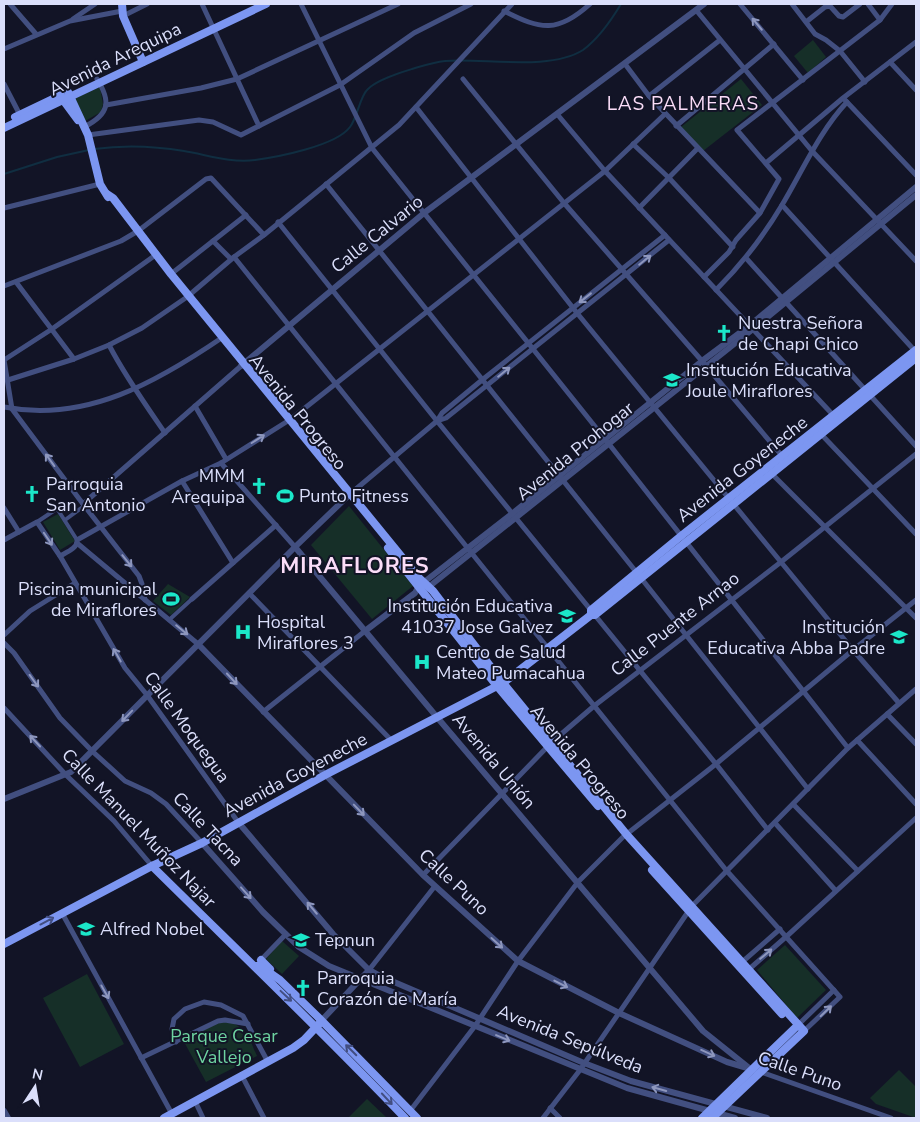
<svg xmlns="http://www.w3.org/2000/svg" width="920" height="1122" font-family="'Nunito Sans',sans-serif">
  <style>
    .green { fill: #162f28 }
    .lines { fill: none; stroke-linecap: round; stroke-linejoin: round }
    .stream { stroke: #102e41; stroke-width: 2 }
    .pedestrian { stroke: #424f80; stroke-width: 4 }
    .minor { stroke: #424f80; stroke-width: 5 }
    .tertiary { stroke: #424f80; stroke-width: 6 }
    .secondary { stroke: #7c96f1; stroke-width: 8 }
    .oneway { stroke: #8e97be }
    .oneway2 { stroke: #424e81 }
    .labels { text-anchor: middle; stroke-width: 4; stroke-linejoin: round; paint-order: stroke }
    .street-label { font-size: 18px; fill: #dbdffb; stroke: #121426 }
    .poi-label { font-size: 18px; fill: #dbdffb; stroke: #121426; text-anchor: start }
    .park-label { font-size: 18px; fill: #6ed4a1; stroke: #121426 }
    .neighbourhood-label { font-size: 19px; letter-spacing: 1px; fill: #fbddf8; stroke: #121426 }
    .district-label { font-size: 22px; font-weight: bold; letter-spacing: 1px; fill: #fbddf8; stroke: #121426 }
  </style>
  <rect width="100%" height="100%" fill="#121426"/>
  <g class="green">
    <polygon points="813,40 826,57 808,73 794,56"/>
    <polygon points="741,79 762,105 703,151 681,127"/>
    <polygon points="100,87 103,104 101,112 85,121 74,99"/>
    <polygon points="349,506 413,586 372,619 311,545"/>
    <polygon points="58,514 75,541 60,550 43,522"/>
    <polygon points="168,584 190,597 171,615 153,601"/>
    <polygon points="282,941 299,956 282,974 266,959"/>
    <polygon points="785,945 826,990 797,1018 757,970"/>
    <polygon points="87,974 124,1044 80,1067 43,998"/>
    <path d="M225 1021C248 1027 248 1036 257 1056L206 1082 183 1040 216 1023Z"/>
    <polygon points="899,1070 916,1087 916,1118 876,1104 870,1098"/>
    <polygon points="367,1099 387,1118 348,1118"/>
  </g>
  <g class="lines">
    <g class="stream">
      <path d="M94 149C123 145 154 146 184 151 208 155 230 163 255 160 277 157 336 146 350 127 357 118 360 97 367 90 376 80 399 73 412 69 422 66 434 62 445 61 484 58 550 71 583 50 598 39 612 19 621 4"/>
      <polyline points="4,174 57,157 89,150"/>
    </g>
    <g class="pedestrian">
      <polyline points="65,520 84,506"/>
      <polyline points="37,522 55,510 58,510 77,540"/>
      <polyline points="169,620 192,599"/>
    </g>
    <g class="minor">
      <polyline points="10,4 36,34"/>
      <polyline points="202,4 259,126"/>
      <polyline points="301,4 372,148 609,444 848,748"/>
      <polyline points="740,4 803,80"/>
      <polyline points="792,4 815,34 826,40 840,51 865,82"/>
      <polyline points="868,4 880,20"/>
      <polyline points="696,10 812,151 916,261"/>
      <path d="M504 11C541 30 558 33 590 4"/>
      <polyline points="123,16 147,4"/>
      <polyline points="73,19 95,4"/>
      <polyline points="806,22 825,7 830,6 839,16 843,17 860,4"/>
      <polyline points="4,49 70,21 122,11"/>
      <polyline points="890,62 916,90"/>
      <polyline points="625,64 649,96 760,213"/>
      <polyline points="463,79 564,203 702,361 783,457"/>
      <polyline points="4,84 21,117"/>
      <polyline points="649,96 720,40"/>
      <polyline points="845,100 916,175"/>
      <polyline points="106,105 201,88 237,79 398,4"/>
      <polyline points="416,107 577,313 853,650 899,703"/>
      <polyline points="557,114 605,171 834,416"/>
      <polyline points="676,126 774,44"/>
      <path d="M84 127C110 114 111 101 97 79"/>
      <polyline points="88,135 199,120 213,122 241,135 340,85 414,33 471,4"/>
      <polyline points="633,144 669,178 733,247"/>
      <polyline points="766,163 843,98 916,42"/>
      <polyline points="326,184 637,573 808,789"/>
      <polyline points="782,205 915,351"/>
      <polyline points="4,208 100,184"/>
      <polyline points="639,208 697,149"/>
      <polyline points="278,222 437,421 716,764 768,830"/>
      <polyline points="213,241 231,259"/>
      <polyline points="234,257 726,870 840,997 804,1031"/>
      <polyline points="746,258 916,446"/>
      <polyline points="171,274 246,215"/>
      <polyline points="704,277 729,252 736,240 760,213 779,179 737,130 880,20 892,4"/>
      <polyline points="16,282 74,359"/>
      <polyline points="4,286 121,241 138,231 206,179 211,178 264,235"/>
      <path d="M716 290C742 264 763 237 782 205 803 170 819 132 847 102"/>
      <path d="M109 345C125 376 145 404 165 433"/>
      <polyline points="4,360 12,409 83,504 139,576 142,584 145,600"/>
      <polyline points="4,360 52,329 157,254"/>
      <polyline points="8,380 74,359 109,345 142,328 187,297 234,257 264,235 399,125 512,4"/>
      <polyline points="195,406 226,459"/>
      <path d="M4 407C86 423 157 382 223 337"/>
      <polyline points="437,421 442,413 482,380 665,235"/>
      <polyline points="820,433 916,534"/>
      <polyline points="221,463 295,547"/>
      <polyline points="772,474 916,618"/>
      <polyline points="182,481 233,563"/>
      <polyline points="350,494 437,421 446,418 669,240"/>
      <polyline points="83,504 241,366"/>
      <polyline points="4,508 19,532"/>
      <polyline points="4,540 37,522 60,556 125,668 147,695 238,822"/>
      <polyline points="77,543 198,644"/>
      <path d="M60 556C67 552 78 548 77 540L182 481 221 463 291 419 605 171 665 114"/>
      <polyline points="249,593 391,740"/>
      <polyline points="192,599 276,525"/>
      <polyline points="4,635 30,611 75,583"/>
      <polyline points="4,643 14,653 60,718 92,751 125,781 151,793 166,804 202,843"/>
      <polyline points="4,708 66,775 114,821 152,866"/>
      <polyline points="263,712 365,631"/>
      <polyline points="887,714 916,744"/>
      <polyline points="857,740 916,804"/>
      <polyline points="793,804 858,871"/>
      <polyline points="775,823 836,891"/>
      <polyline points="423,875 552,742 594,706 781,562 916,454"/>
      <polyline points="62,913 172,1114"/>
      <polyline points="260,961 286,934"/>
      <polyline points="741,963 780,929"/>
      <polyline points="369,970 435,886"/>
      <polyline points="747,971 787,936 916,818"/>
      <polyline points="798,1025 834,990"/>
      <polyline points="176,1042 172,1029 174,1019 185,1009 204,1002 221,1005 243,1016 268,1062"/>
      <polyline points="141,1058 218,1021 225,1020 248,1024"/>
      <polyline points="761,1072 891,1118"/>
      <polyline points="242,1076 264,1118"/>
      <polyline points="195,1101 203,1118"/>
      <polyline points="550,1108 560,1118"/>
      <polyline points="410,1111 475,1026 518,961 578,882 623,837 716,764 853,650 916,600"/>
      <polyline points="543,1118 580,1070 692,906 848,748 916,689"/>
    </g>
    <g class="tertiary">
      <polyline points="241,366 424,213 704,4"/>
      <polyline points="295,547 436,716 703,1031 748,1067"/>
      <polyline points="426,589 753,329 916,195"/>
      <polyline points="365,631 415,593 419,586 513,513 702,361 749,326 916,187"/>
      <polyline points="198,644 423,875 518,961 619,1013 727,1062 754,1070"/>
      <polyline points="4,799 71,772 295,547 350,494"/>
      <polyline points="238,822 333,934 369,970 380,976 584,1063 631,1081 767,1118"/>
      <polyline points="202,843 263,912 299,947 329,966 627,1088 735,1118"/>
      <polyline points="322,1020 369,970"/>
      <polyline points="4,1111 8,1118"/>
    </g>
    <g class="secondary">
      <polyline points="122,4 123,16 143,62"/>
      <polyline points="68,92 88,135 100,184 108,197"/>
      <polyline points="61,97 78,120"/>
      <polyline points="15,117 61,95"/>
      <polyline points="4,128 266,4"/>
      <polyline points="107,194 113,198 171,274 419,578 433,591 503,683 627,835 804,1031 712,1118"/>
      <polyline points="388,548 497,686 598,806"/>
      <polyline points="591,615 591,610 681,536 916,350"/>
      <path d="M152 866C237 950 323 1032 405 1118"/>
      <polyline points="652,870 782,1014"/>
      <polyline points="4,944 152,866 202,843 325,775 503,683 591,615 595,615 916,358"/>
      <polyline points="261,960 270,969"/>
      <polyline points="256,966 260,966 280,980 317,1016 417,1118"/>
      <polyline points="164,1118 293,1048 304,1040 319,1024"/>
      <polyline points="702,1118 798,1025"/>
    </g>
  </g>
  <defs><path id="oneway-shaft" d="M-6 0H5M1.5-3L5.5 0L1.5 3" fill="none" stroke-width="1.6" stroke-linecap="round" stroke-linejoin="round" transform="scale(1.25)"/></defs>
  <g class="oneway">
    <use href="#oneway-shaft" transform="translate(757 24) rotate(-130)"/>
    <use href="#oneway-shaft" transform="translate(645 260) rotate(-39)"/>
    <use href="#oneway-shaft" transform="translate(585 298) rotate(142)"/>
    <use href="#oneway-shaft" transform="translate(504 372) rotate(-39)"/>
    <use href="#oneway-shaft" transform="translate(258 439) rotate(-32)"/>
    <use href="#oneway-shaft" transform="translate(50 460) rotate(-126)"/>
    <use href="#oneway-shaft" transform="translate(48 539) rotate(56)"/>
    <use href="#oneway-shaft" transform="translate(127 561) rotate(51)"/>
    <use href="#oneway-shaft" transform="translate(182 630) rotate(39)"/>
    <use href="#oneway-shaft" transform="translate(117 655) rotate(-120)"/>
    <use href="#oneway-shaft" transform="translate(232 679) rotate(47)"/>
    <use href="#oneway-shaft" transform="translate(34 681) rotate(54)"/>
    <use href="#oneway-shaft" transform="translate(127 716) rotate(134)"/>
    <use href="#oneway-shaft" transform="translate(35 741) rotate(-133)"/>
    <use href="#oneway-shaft" transform="translate(359 810) rotate(46)"/>
    <use href="#oneway-shaft" transform="translate(246 893) rotate(48)"/>
    <use href="#oneway-shaft" transform="translate(312 908) rotate(-130)"/>
    <use href="#oneway-shaft" transform="translate(497 943) rotate(42)"/>
    <use href="#oneway-shaft" transform="translate(766 954) rotate(-40)"/>
    <use href="#oneway-shaft" transform="translate(561 984) rotate(27)"/>
    <use href="#oneway-shaft" transform="translate(105 992) rotate(61)"/>
    <use href="#oneway-shaft" transform="translate(826 1011) rotate(-44)"/>
    <use href="#oneway-shaft" transform="translate(503 1038) rotate(23)"/>
    <use href="#oneway-shaft" transform="translate(708 1053) rotate(24)"/>
    <use href="#oneway-shaft" transform="translate(659 1089) rotate(-164)"/>
  </g>
  <g class="oneway2">
    <use href="#oneway-shaft" transform="translate(47 921) rotate(-28)"/>
    <use href="#oneway-shaft" transform="translate(286 996) rotate(43)"/>
    <use href="#oneway-shaft" transform="translate(351 1050) rotate(-135)"/>
    <use href="#oneway-shaft" transform="translate(387 1099) rotate(47)"/>
  </g>
  <defs>
    <g id="church-bare" transform="scale(1.35)"><path d="M-1.2-6h2.4v3.5h3.3v2.4h-3.3V6h-2.4V-.1h-3.3v-2.4h3.3Z" fill="#1be7c9" stroke="#121426" stroke-width="2.5" paint-order="stroke"/></g>
    <g id="school-bare" transform="scale(1.35)"><path d="M0-5L7-2L0 1L-7-2ZM-4 1L0 2.5L4 1V4Q0 6-4 4Z" fill="#1be7c9" stroke="#121426" stroke-width="2.5" paint-order="stroke"/></g>
    <g id="stadium-bare" transform="scale(1.35)"><path d="M0-5a6.5 5 0 1 0 0 10a6.5 5 0 1 0 0-10ZM-3.5-1.8h7v3.6h-7Z" fill="#1be7c9" stroke="#121426" stroke-width="2.5" paint-order="stroke"/></g>
    <g id="hospital-bare" transform="scale(1.35)"><path d="M-5-5h3v3.5h4V-5h3V5h-3V1.5h-4V5h-3Z" fill="#1be7c9" stroke="#121426" stroke-width="2.5" paint-order="stroke"/></g>
  </defs>
  <g fill-rule="evenodd">
    <use href="#church-bare" x="724" y="333"/>
    <use href="#school-bare" x="672" y="380"/>
    <use href="#church-bare" x="259" y="486"/>
    <use href="#church-bare" x="32" y="494"/>
    <use href="#stadium-bare" x="285" y="496"/>
    <use href="#stadium-bare" x="171" y="599"/>
    <use href="#school-bare" x="567" y="616"/>
    <use href="#hospital-bare" x="243" y="632"/>
    <use href="#school-bare" x="899" y="637"/>
    <use href="#hospital-bare" x="422" y="662"/>
    <use href="#school-bare" x="86" y="929"/>
    <use href="#school-bare" x="301" y="940"/>
    <use href="#church-bare" x="303" y="988"/>
  </g>
  <g class="labels">
    <g class="street-label">
      <text transform="translate(115 59) rotate(-26)" y="6">Avenida Arequipa</text>
      <text transform="translate(377 234) rotate(-39)" y="6">Calle Calvario</text>
      <text transform="translate(298 412) rotate(51)" y="6">Avenida Progreso</text>
      <text transform="translate(575 451) rotate(-39)" y="6">Avenida Prohogar</text>
      <text transform="translate(742 469) rotate(-38)" y="6">Avenida Goyeneche</text>
      <text transform="translate(675 624) rotate(-38)" y="6">Calle Puente Arnao</text>
      <text transform="translate(187 727) rotate(54)" y="6">Calle Moquegua</text>
      <text transform="translate(494 761) rotate(50)" y="6">Avenida Unión</text>
      <text transform="translate(580 762) rotate(50)" y="6">Avenida Progreso</text>
      <text transform="translate(295 775) rotate(-28)" y="6">Avenida Goyeneche</text>
      <text transform="translate(139 828) rotate(46)" y="6">Calle Manuel Muñoz Najar</text>
      <text transform="translate(208 829) rotate(47)" y="6">Calle Tacna</text>
      <text transform="translate(454 882) rotate(43)" y="6">Calle Puno</text>
      <text transform="translate(570 1039) rotate(22)" y="6">Avenida Sepúlveda</text>
      <text transform="translate(800 1071) rotate(19)" y="6">Calle Puno</text>
    </g>
    <g class="poi-label">
      <text x="738" y="329">Nuestra Señora<tspan x="738" dy="21">de Chapi Chico</tspan></text>
      <text x="686" y="376">Institución Educativa<tspan x="686" dy="21">Joule Miraflores</tspan></text>
      <text x="245" y="482" text-anchor="end">MMM<tspan x="245" dy="21">Arequipa</tspan></text>
      <text x="46" y="490">Parroquia<tspan x="46" dy="21">San Antonio</tspan></text>
      <text x="299" y="502">Punto Fitness</text>
      <text x="157" y="595" text-anchor="end">Piscina municipal<tspan x="157" dy="21">de Miraflores</tspan></text>
      <text x="553" y="612" text-anchor="end">Institución Educativa<tspan x="553" dy="21">41037 Jose Galvez</tspan></text>
      <text x="257" y="628">Hospital<tspan x="257" dy="21">Miraflores 3</tspan></text>
      <text x="885" y="633" text-anchor="end">Institución<tspan x="885" dy="21">Educativa Abba Padre</tspan></text>
      <text x="436" y="658">Centro de Salud<tspan x="436" dy="21">Mateo Pumacahua</tspan></text>
      <text x="100" y="935">Alfred Nobel</text>
      <text x="315" y="946">Tepnun</text>
      <text x="317" y="984">Parroquia<tspan x="317" dy="21">Corazón de María</tspan></text>
    </g>
    <g class="park-label">
      <text x="224" y="1042">Parque Cesar<tspan x="224" dy="21">Vallejo</tspan></text>
    </g>
    <g class="neighbourhood-label">
      <text x="683" y="110">LAS PALMERAS</text>
    </g>
    <g class="district-label">
      <text x="355" y="573">MIRAFLORES</text>
    </g>
  </g>
  <rect width="920" height="1122" fill="none" stroke="#dbdffb" stroke-width="10"/>
  <g transform="translate(35 1087) rotate(12)" stroke="#121426" stroke-width="4" paint-order="stroke">
  <path d="M0-4L9 19L0 12L-9 19Z" fill="#dbdffb"/>
  <text y="-8" font-size="14" font-weight="bold" text-anchor="middle" fill="#dbdffb">N</text>
  </g>
</svg>
